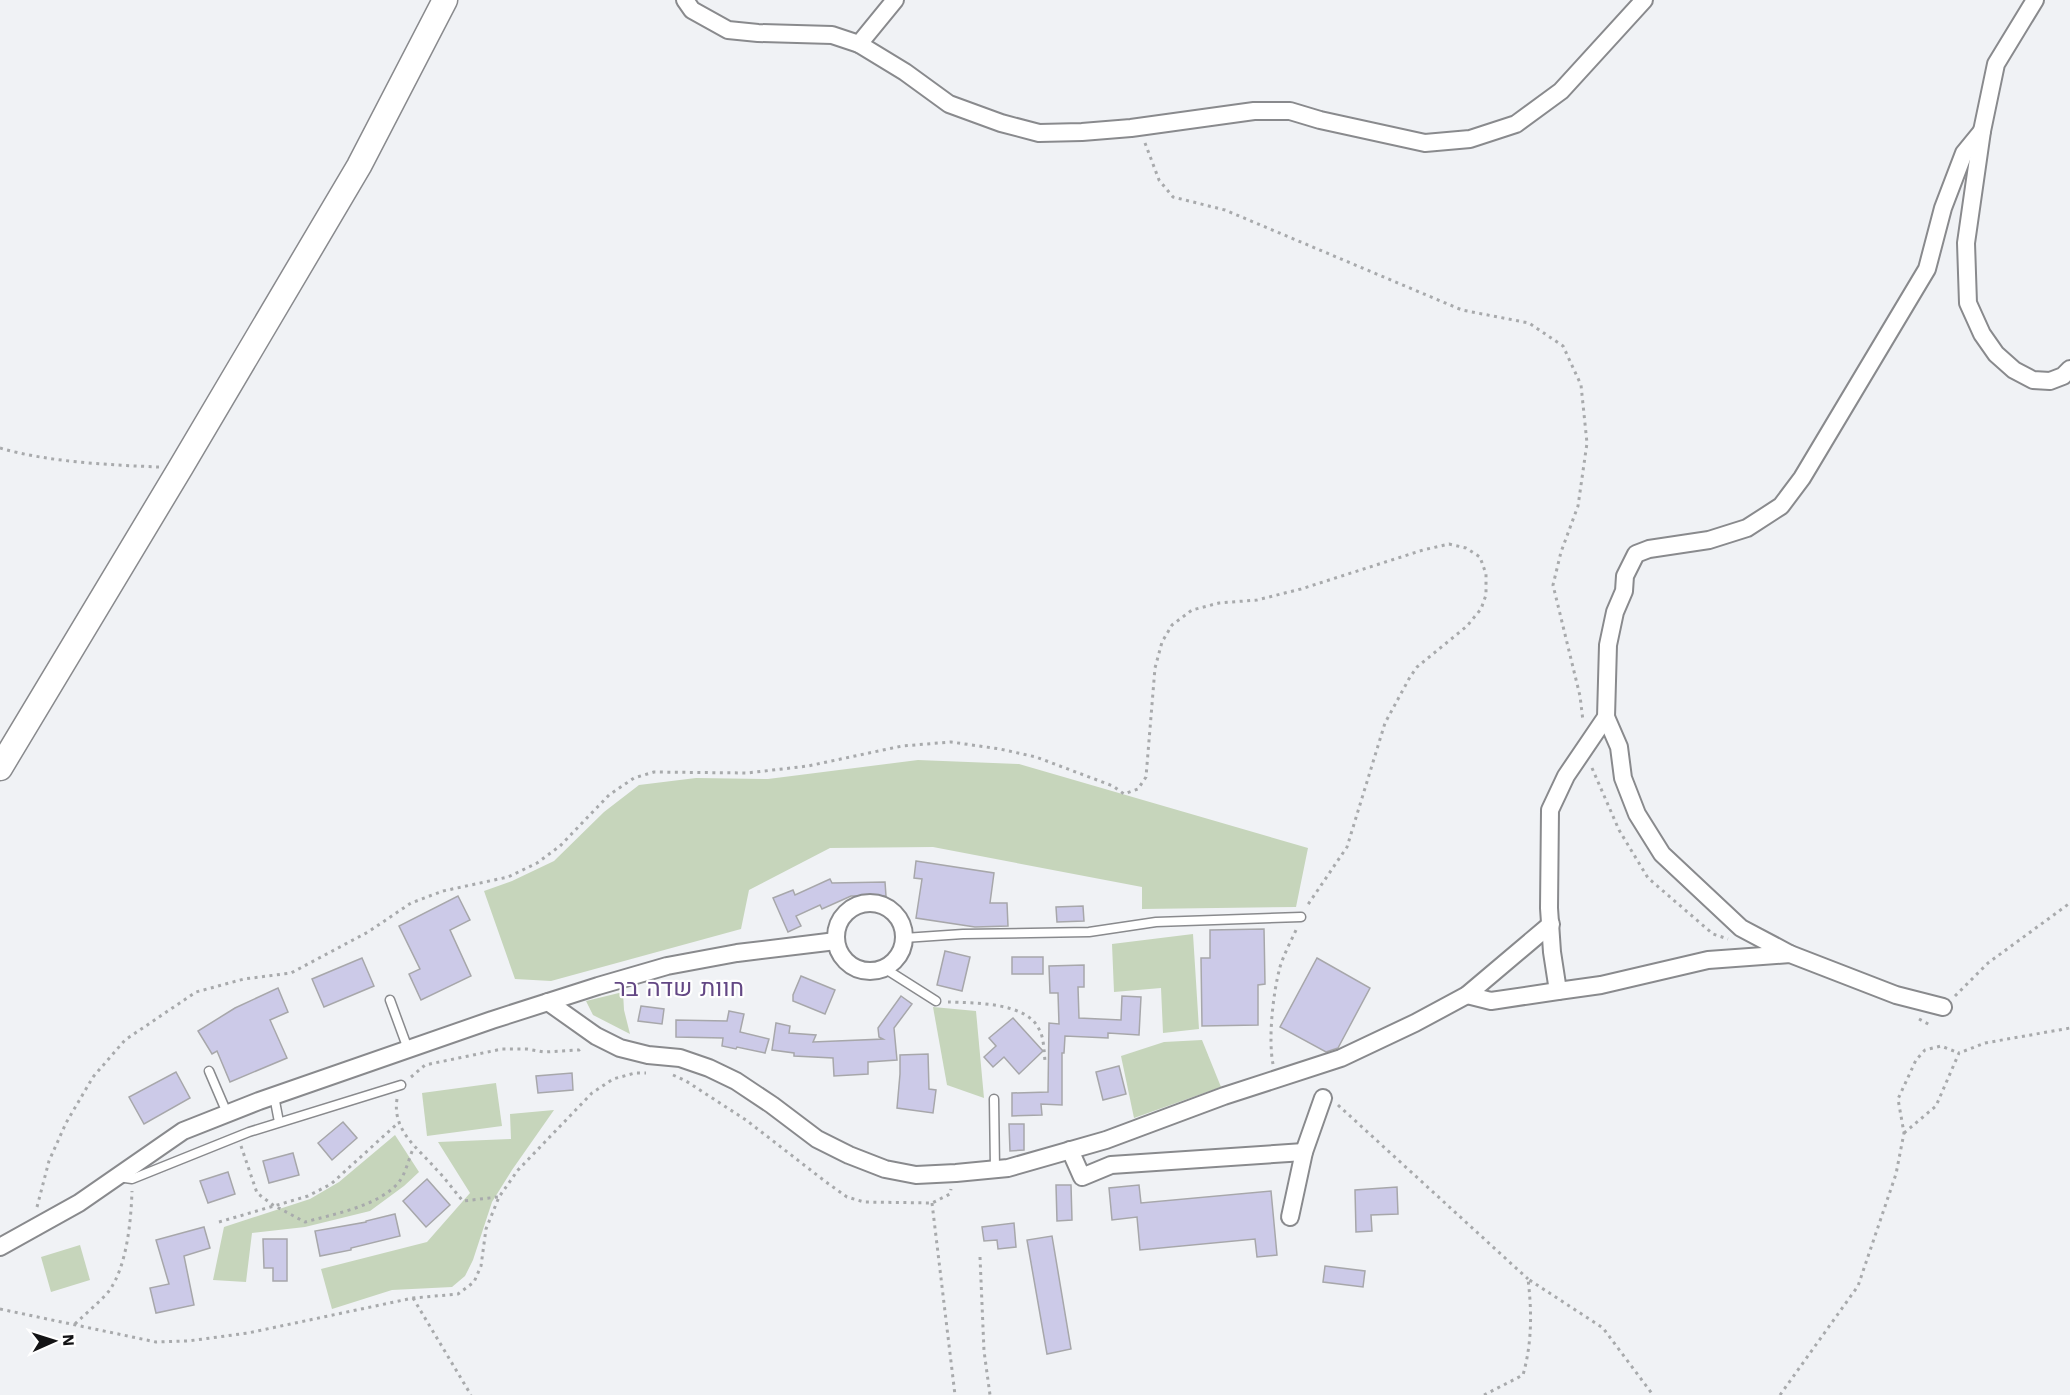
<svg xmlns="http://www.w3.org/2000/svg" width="2070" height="1395" font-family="'Work Sans',Heebo,sans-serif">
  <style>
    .green { fill: #c6d5bb }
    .building { fill: #cccae8; stroke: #a7a7aa; stroke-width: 1.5 }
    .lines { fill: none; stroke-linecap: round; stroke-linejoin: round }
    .service-casing { stroke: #898a8d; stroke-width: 11 }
    .minor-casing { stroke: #898a8d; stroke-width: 20 }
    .secondary-casing { stroke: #898a8d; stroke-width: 27 }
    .path { stroke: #a8aaac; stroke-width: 3; stroke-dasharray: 3 4.5; stroke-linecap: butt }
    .service { stroke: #fff; stroke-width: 8 }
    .minor { stroke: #fff; stroke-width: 16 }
    .secondary { stroke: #fff; stroke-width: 24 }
    .labels { text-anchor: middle; stroke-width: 4.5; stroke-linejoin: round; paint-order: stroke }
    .quarter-label { font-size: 24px; fill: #634784; stroke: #fff }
  </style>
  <rect width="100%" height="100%" fill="#f0f2f5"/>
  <g class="green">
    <polygon points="918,760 1019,764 1308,848 1296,907 1142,909 1142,887 933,847 830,848 749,890 741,929 551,981 515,979 484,891 512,881 554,861 604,812 639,785 696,778 768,779"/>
    <polygon points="1193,934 1199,1029 1163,1033 1161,988 1114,992 1112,944"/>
    <polygon points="623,992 624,1010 630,1034 593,1015 586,1001"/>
    <polygon points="933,1007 976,1011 984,1098 947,1085"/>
    <polygon points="1202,1040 1221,1087 1134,1118 1121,1056 1164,1042"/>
    <polygon points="496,1083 502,1126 427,1136 422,1093"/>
    <polygon points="554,1110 512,1170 492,1202 473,1260 465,1276 452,1287 392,1290 332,1309 321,1269 427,1242 470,1193 438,1142 511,1139 510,1114"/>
    <polygon points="395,1135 419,1172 404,1186 370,1211 305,1227 252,1233 246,1282 213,1280 224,1227 310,1199 339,1182"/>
    <polygon points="80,1245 90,1280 51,1292 41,1257"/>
  </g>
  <g class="building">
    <polygon points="916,861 994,873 990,903 1007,903 1008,926 975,927 916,918 922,879 914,878"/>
    <polygon points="830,879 832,883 885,882 886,896 851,896 822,909 820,905 796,916 801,926 788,932 773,898 793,890 795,895"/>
    <polygon points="458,896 470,920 450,930 471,976 421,1000 409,974 420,969 399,926"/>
    <polygon points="1083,906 1084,921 1057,922 1056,907"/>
    <polygon points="1264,929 1265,984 1258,985 1258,1025 1202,1026 1201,958 1210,958 1210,930"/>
    <polygon points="945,951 970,957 962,991 937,985"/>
    <rect x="1012" y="957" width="31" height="17"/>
    <polygon points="362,958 374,986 324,1007 312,979"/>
    <polygon points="1317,958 1370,988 1338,1048 1326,1052 1280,1027"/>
    <polygon points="1084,965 1084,987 1078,987 1079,1018 1121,1020 1122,996 1141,997 1139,1035 1108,1033 1108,1038 1065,1036 1064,1053 1062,1053 1062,1105 1041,1104 1042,1115 1012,1116 1012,1093 1048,1092 1049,1023 1059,1024 1058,993 1050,993 1049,966"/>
    <polygon points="801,976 835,990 825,1014 793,1001 793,995"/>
    <polygon points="278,988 288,1012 270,1020 287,1058 230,1082 217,1051 212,1054 198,1031 235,1008"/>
    <polygon points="901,996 912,1004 894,1028 897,1060 868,1062 868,1074 834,1076 833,1058 794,1056 794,1053 772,1050 776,1023 790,1026 789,1033 816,1035 813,1042 883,1039 879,1037 878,1028"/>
    <polygon points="641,1006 664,1009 662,1024 638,1021"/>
    <polygon points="729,1011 744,1014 740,1032 769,1039 765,1053 737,1047 736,1049 722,1046 723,1038 676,1037 676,1020 727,1021"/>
    <polygon points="1013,1018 1043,1051 1019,1074 1004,1057 993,1067 984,1057 996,1046 989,1038"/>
    <polygon points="928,1054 929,1089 936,1090 933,1113 897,1108 900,1074 900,1055"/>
    <polygon points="1119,1066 1126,1094 1103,1100 1096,1072"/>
    <polygon points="176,1072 190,1098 144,1124 129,1097"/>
    <polygon points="572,1073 573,1090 538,1093 536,1076"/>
    <polygon points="343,1122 357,1138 332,1160 318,1143"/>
    <polygon points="1009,1124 1024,1124 1024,1150 1010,1151"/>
    <polygon points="293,1153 299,1175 269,1183 263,1161"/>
    <polygon points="228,1172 235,1194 208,1203 200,1181"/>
    <polygon points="427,1179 450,1205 426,1227 403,1201"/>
    <polygon points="1056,1185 1071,1185 1072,1220 1057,1221"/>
    <polygon points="1139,1185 1141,1203 1271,1191 1277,1255 1257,1257 1255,1239 1140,1250 1137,1217 1112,1220 1109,1188"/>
    <polygon points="1397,1187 1398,1214 1371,1215 1372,1231 1356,1232 1355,1190"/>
    <polygon points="395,1214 400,1236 351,1248 351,1250 320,1256 315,1231 366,1222 366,1221"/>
    <polygon points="1014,1223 1016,1247 998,1249 997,1240 984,1241 982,1227"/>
    <polygon points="204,1227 210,1248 184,1256 194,1305 156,1313 150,1288 169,1284 156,1240"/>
    <polygon points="1052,1236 1071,1349 1047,1354 1027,1240"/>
    <polygon points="263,1239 287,1239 287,1281 273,1281 273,1268 264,1268"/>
    <polygon points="1325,1266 1365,1271 1363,1287 1323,1282"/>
  </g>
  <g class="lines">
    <g class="service-casing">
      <g id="service">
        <polyline points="904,938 963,934 1089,932 1156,922 1301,917"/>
        <polyline points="884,968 936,1001"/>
        <polyline points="390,1000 408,1049"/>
        <polyline points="209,1071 227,1113"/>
        <polyline points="274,1096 279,1122"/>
        <polyline points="994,1099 995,1169"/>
        <polyline points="118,1177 132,1179 249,1132 401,1085"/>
      </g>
    </g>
    <g class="minor-casing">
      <g id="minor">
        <polyline points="685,0 692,10 728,30 758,33 832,35 859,44 895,0"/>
        <polyline points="2035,0 1996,64 1982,131 1966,243 1968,303 1982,334 1996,354 2014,370 2033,380 2050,381 2063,376 2070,369"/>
        <polyline points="859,44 905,72 949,104 1001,123 1039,133 1082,132 1131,128 1254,111 1290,111 1320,120 1425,143 1470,139 1516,124 1561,91 1644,0"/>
        <polyline points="1606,717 1619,747 1623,778 1637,814 1662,854 1741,928 1790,954"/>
        <circle cx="870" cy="937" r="34"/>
        <polyline points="1467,995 1491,1001 1558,991"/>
        <polyline points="548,1002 596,1036 620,1048 648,1055 680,1058 709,1068 736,1081 772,1105 817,1139 849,1155 885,1169 916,1175 956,1173 1008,1168 1106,1140 1224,1096 1341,1058 1415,1023 1467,995 1551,924"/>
        <polyline points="1943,1007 1896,995 1790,954 1708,960 1601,985 1558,991 1552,952 1549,908 1550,810 1566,776 1606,717 1608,645 1615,612 1624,591 1625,576 1636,554 1649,549 1709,540 1747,528 1781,506 1802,478 1927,269 1943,208 1964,153 1982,131"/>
        <polyline points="1070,1150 1082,1177 1111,1165 1304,1152"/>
        <polyline points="1290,1217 1304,1152 1323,1098"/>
        <polyline points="0,1247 79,1203 183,1131 259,1101 492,1020 598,986 667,966 737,953 836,941"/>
      </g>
    </g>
    <g class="secondary-casing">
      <polyline id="secondary" points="0,768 181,467 359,166 445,0"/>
    </g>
    <g class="path">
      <polyline points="1145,143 1159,180 1173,197 1225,210 1462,310 1529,323 1563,346 1581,385 1587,443 1578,506 1561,552 1553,585 1580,696 1583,721"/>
      <path d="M0 448C47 462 110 465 159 467"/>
      <polyline points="1592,768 1619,830 1648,878 1713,934 1728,939"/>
      <polyline points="1955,996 1988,963 2070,903"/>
      <path d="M948 1002C974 1003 1026 1002 1039 1029 1044 1037 1044 1052 1045 1061"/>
      <polyline points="1919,1019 1932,1026"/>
      <path d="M1273 1064C1268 1039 1273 993 1280 967 1284 954 1291 941 1297 928"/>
      <polyline points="673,1075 686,1081 746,1120 826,1182 847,1197 864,1202 932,1203 950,1194 951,1189"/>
      <polyline points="411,1077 425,1065 502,1049 527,1049 544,1052 579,1050 583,1047"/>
      <path d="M397 1099C392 1131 418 1148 436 1169 446 1179 454 1191 463 1201L498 1197"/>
      <polyline points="1338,1105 1528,1279"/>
      <polyline points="1904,1133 1936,1106 1959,1053 1985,1043 2070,1028"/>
      <path d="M241 1146 257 1193 273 1205 305 1222C334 1214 379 1206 399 1182 406 1173 409 1157 414 1147"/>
      <polyline points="932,1203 955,1395"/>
      <polyline points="37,1207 49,1161 66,1123 93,1077 125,1040 196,992 244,979 291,973 368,932 411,903 443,891 508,877 537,863 560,846 609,795 634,778 654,772 747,773 808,766 902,746 951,742 1000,749 1036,757 1113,786 1124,794 1138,789 1146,777 1155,668 1162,642 1172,625 1192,610 1219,603 1257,600 1301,589 1423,550 1449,544 1466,548 1480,557 1486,574 1486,595 1481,609 1467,626 1417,667 1410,677 1385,723 1347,847 1307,906"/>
      <polyline points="219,1222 308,1196 331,1184 398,1123"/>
      <polyline points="980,1257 984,1351 990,1395"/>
      <polyline points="413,1298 471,1395"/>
      <polyline points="0,1309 156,1342 188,1341 248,1333 413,1298 458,1294 474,1282 481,1266 486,1229 499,1197 518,1170 592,1093 613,1079 635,1073 646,1073"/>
      <path d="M75 1324C86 1313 99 1303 109 1291 127 1266 131 1221 132 1191"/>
      <path d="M1484 1395 1523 1375C1532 1343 1532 1312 1528 1279L1603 1328 1653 1395"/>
      <polyline points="1780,1395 1858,1286 1896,1174 1904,1133 1898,1099 1916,1060 1925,1050 1941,1046 1959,1053"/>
    </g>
    <use href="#service" class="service"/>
    <use href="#minor" class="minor"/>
    <use href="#secondary" class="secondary"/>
  </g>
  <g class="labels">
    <g class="quarter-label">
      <text x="679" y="996">חוות שדה בר</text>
    </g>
  </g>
  <g transform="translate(54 1341) rotate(87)" stroke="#ffffff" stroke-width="4.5" paint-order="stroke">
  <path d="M0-4.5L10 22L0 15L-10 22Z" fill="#131315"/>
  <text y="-9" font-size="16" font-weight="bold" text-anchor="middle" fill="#131315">N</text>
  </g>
</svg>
